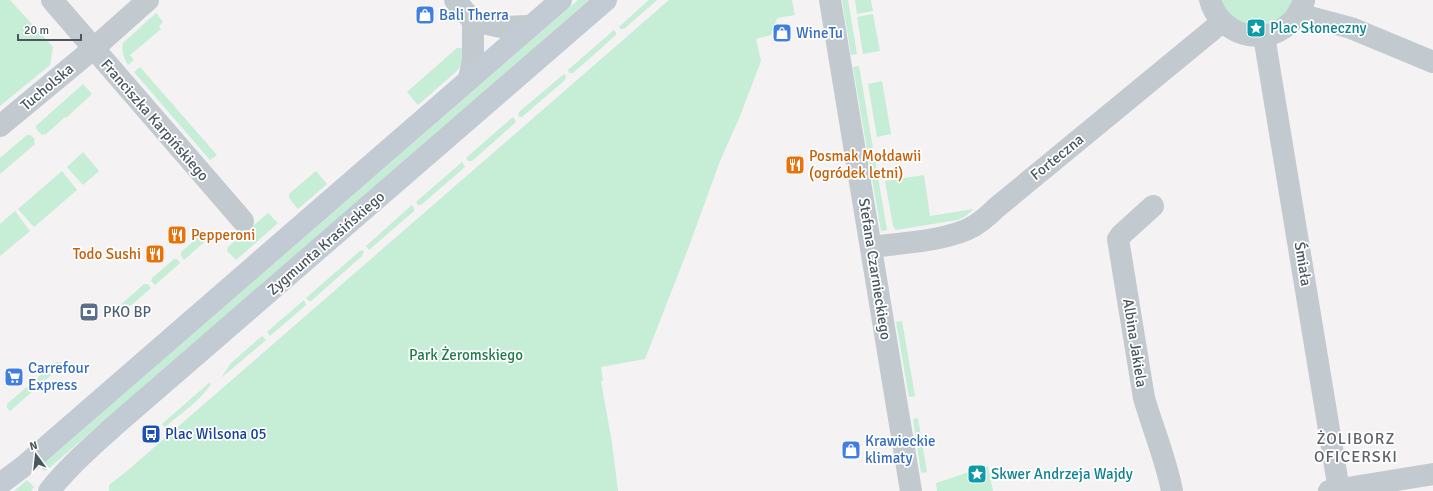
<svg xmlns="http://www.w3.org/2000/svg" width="1433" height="491" font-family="Signika,sans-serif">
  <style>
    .green { fill: #c6edd5 }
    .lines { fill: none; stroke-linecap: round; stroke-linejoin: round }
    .minor { stroke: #c2c9cf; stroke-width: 22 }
    .secondary { stroke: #c2cbd4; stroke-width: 22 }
    .labels { text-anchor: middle; stroke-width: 3.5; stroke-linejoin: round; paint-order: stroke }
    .shop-label { font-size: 15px; fill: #366cbe; stroke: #fff; text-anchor: start }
    .culture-label { font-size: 15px; fill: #0d838f; stroke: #fff; text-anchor: start }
    .street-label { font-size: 15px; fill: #4b565e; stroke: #fff }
    .food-label { font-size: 15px; fill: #c56008; stroke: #fff; text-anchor: start }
    .service-label { font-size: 15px; fill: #4e5e75; stroke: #fff; text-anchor: start }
    .park-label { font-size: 15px; fill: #207b4d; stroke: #fff }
    .transit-label { font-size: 15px; fill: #164399; stroke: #fff; text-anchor: start }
    .neighbourhood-label { font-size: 16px; letter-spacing: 1px; fill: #5f6367; stroke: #fff }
  </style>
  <rect width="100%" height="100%" fill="#f4f2f3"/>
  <g class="green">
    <polygon points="0,0 10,0 53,47 50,65 0,106"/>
    <polygon points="578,0 589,0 47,470 44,471 42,469 43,464"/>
    <polygon points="649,0 657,0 624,29 620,29 619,27"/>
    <polygon points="669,0 792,0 795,15 777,18 771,35 756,39 761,61 740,116 720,161 688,249 645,359 601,367 603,381 601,381 612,443 618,491 109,491 109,485 127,471"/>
    <polygon points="842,0 848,0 857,54 851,55"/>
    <polygon points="855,0 871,0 873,11 857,14"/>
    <polygon points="1217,0 1296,0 1289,14 1266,28 1238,24"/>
    <path d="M156 13 163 22 159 26 161 29 130 55 134 60 128 65C124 58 121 51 123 43Z"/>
    <polygon points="873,14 880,51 863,54 857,17"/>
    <polygon points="614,30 616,33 616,35 573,73 569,73 568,70"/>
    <polygon points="457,48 462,48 464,58 458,70 418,105 407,92"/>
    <polygon points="859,66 887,230 881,231 853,67"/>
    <polygon points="140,67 217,155 210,160 134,72"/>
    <polygon points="564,74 566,76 565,80 522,117 519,117 518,115 519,112"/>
    <polygon points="882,81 891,134 877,137 868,84"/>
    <polygon points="83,84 92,94 66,118 65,117 45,135 44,134 42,135 37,130 36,126"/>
    <polygon points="513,117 516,121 515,123 472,161 468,161 466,158"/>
    <polygon points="27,135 31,135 35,140 34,142 35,144 0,174 0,158"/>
    <polygon points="83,152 99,171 83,185 67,167"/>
    <polygon points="462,162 465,167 421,205 418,205 416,202"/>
    <polygon points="62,171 77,190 34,227 18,209"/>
    <polygon points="316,171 327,184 298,209 289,198 289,194"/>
    <polygon points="924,175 930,216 974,209 964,217 957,220 896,230 893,226 885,181"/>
    <polygon points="412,205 414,208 414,211 369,250 366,246"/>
    <polygon points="15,211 30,231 0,256 0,224"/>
    <polygon points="268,213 278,223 236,260 227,251 228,247"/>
    <polygon points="202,234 205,234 209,238 184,260 181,256 181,252"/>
    <polygon points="361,250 364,251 362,256 311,301 309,301 306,298"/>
    <polygon points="174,259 177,259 180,263 155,285 151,281 152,278"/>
    <polygon points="144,284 148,284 151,288 120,315 115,310"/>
    <polygon points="304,300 306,305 270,336 267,332"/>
    <polygon points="902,321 915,396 909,397 896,322"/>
    <polygon points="262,336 266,340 221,378 231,363"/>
    <polygon points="56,362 60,362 63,365 38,386 36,384 36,379"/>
    <path d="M209 383 211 384C200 401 180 414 165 427L162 424Z"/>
    <polygon points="28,386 32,387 34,390 10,411 7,408 7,404"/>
    <polygon points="918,418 927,472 921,473 913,419"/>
    <polygon points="988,466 993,491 937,491 936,483"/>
    <polygon points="27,480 34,487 31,491 14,491"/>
  </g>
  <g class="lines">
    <g class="minor">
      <polyline points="52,0 243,221"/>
      <polyline points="455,0 473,21 501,27 530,26"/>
      <polyline points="830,0 911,491"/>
      <path d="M1210 0C1219 34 1263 48 1289 24 1297 18 1300 10 1304 1"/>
      <polyline points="1299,14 1351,28 1433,62"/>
      <polyline points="1264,36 1337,478 1338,491"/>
      <polyline points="469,79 473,60 473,21"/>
      <polyline points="0,126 93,49 148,0"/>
      <path d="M1153 206 1121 235 1118 239 1144 398C1153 429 1166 459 1172 491"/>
      <path d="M871 247C901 243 948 241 974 226 982 221 989 215 996 208L1222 22"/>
      <polyline points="1329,491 1433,474"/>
    </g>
    <g class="secondary">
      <polyline points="0,484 24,466 561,0"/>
      <path d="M49 491C68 467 91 447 113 427L606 0"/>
    </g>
  </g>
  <defs>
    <g id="shop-square" transform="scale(1)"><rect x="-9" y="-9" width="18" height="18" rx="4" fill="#3f7fe0" stroke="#fff"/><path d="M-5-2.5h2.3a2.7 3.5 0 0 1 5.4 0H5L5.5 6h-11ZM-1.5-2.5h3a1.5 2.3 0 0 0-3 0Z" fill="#fff"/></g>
    <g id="sight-square" transform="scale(1)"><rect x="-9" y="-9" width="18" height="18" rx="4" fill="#0f9aa8" stroke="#fff"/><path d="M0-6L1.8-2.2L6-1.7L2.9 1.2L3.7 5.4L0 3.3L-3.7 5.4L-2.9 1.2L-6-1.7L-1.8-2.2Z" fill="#fff"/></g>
    <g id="restaurant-square" transform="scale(1)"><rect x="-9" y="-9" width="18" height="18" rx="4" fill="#e8710a" stroke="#fff"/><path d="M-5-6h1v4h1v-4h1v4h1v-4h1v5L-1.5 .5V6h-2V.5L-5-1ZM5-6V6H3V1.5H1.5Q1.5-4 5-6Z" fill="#fff"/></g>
    <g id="bank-square" transform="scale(1)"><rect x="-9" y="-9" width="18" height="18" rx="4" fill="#5c6f8a" stroke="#fff"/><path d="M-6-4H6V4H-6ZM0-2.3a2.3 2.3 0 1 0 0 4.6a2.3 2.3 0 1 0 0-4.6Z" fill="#fff"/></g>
    <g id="supermarket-square" transform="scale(1)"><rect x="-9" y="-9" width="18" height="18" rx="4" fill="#3f7fe0" stroke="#fff"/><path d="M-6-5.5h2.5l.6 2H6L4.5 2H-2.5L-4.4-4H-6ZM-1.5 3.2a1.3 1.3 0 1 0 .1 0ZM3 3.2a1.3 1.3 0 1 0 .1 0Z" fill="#fff"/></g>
    <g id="bus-square" transform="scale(1)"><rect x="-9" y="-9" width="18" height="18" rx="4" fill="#1a4fb4" stroke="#fff"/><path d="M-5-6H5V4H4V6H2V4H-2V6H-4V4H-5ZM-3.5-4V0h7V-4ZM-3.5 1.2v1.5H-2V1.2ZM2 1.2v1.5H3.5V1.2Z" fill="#fff"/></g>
  </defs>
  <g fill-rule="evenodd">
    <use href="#shop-square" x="425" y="15"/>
    <use href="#sight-square" x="1256" y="28"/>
    <use href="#shop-square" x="782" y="33"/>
    <use href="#restaurant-square" x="795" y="165"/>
    <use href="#restaurant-square" x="177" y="235"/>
    <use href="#restaurant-square" x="155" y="254"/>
    <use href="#bank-square" x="89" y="312"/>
    <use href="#supermarket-square" x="14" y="377"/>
    <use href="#bus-square" x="151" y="434"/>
    <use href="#shop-square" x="851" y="450"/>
    <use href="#sight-square" x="977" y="474"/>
  </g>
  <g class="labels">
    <g class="shop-label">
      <text x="439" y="20">Bali Therra</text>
      <text x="796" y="38">WineTu</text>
      <text x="28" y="373">Carrefour<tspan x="28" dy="17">Express</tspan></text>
      <text x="865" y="446">Krawieckie<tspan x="865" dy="17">klimaty</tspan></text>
    </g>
    <g class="culture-label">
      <text x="1270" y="33">Plac Słoneczny</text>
      <text x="991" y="479">Skwer Andrzeja Wajdy</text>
    </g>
    <g class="street-label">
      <text transform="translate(47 87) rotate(-40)" y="5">Tucholska</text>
      <text transform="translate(155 120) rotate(49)" y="5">Franciszka Karpińskiego</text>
      <text transform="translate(1057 157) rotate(-39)" y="5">Forteczna</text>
      <text transform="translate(326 243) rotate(-41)" y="5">Zygmunta Krasińskiego</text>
      <text transform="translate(1303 264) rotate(81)" y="5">Śmiała</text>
      <text transform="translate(875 269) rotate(81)" y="5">Stefana Czarnieckiego</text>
      <text transform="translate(1135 343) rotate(81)" y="5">Albina Jakiela</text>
    </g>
    <g class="food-label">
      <text x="809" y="161">Posmak Mołdawii<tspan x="809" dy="17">(ogródek letni)</tspan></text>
      <text x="191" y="240">Pepperoni</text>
      <text x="141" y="259" text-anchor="end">Todo Sushi</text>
    </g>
    <g class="service-label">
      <text x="103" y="317">PKO BP</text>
    </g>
    <g class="park-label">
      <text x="466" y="360">Park Żeromskiego</text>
    </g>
    <g class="transit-label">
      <text x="165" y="439">Plac Wilsona 05</text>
    </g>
    <g class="neighbourhood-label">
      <text x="1356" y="444">ŻOLIBORZ<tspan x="1356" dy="18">OFICERSKI</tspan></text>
    </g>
  </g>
  <g transform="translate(36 455) rotate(345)" stroke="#ffffff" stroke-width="3" paint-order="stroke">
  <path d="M0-3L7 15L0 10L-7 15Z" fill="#4b565e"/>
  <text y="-6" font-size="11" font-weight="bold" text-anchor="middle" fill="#4b565e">N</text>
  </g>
  <path d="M18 34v6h63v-6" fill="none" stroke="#4b565e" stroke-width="2"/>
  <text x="24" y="34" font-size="12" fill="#4b565e" stroke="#ffffff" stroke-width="3" paint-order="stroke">20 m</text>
</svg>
